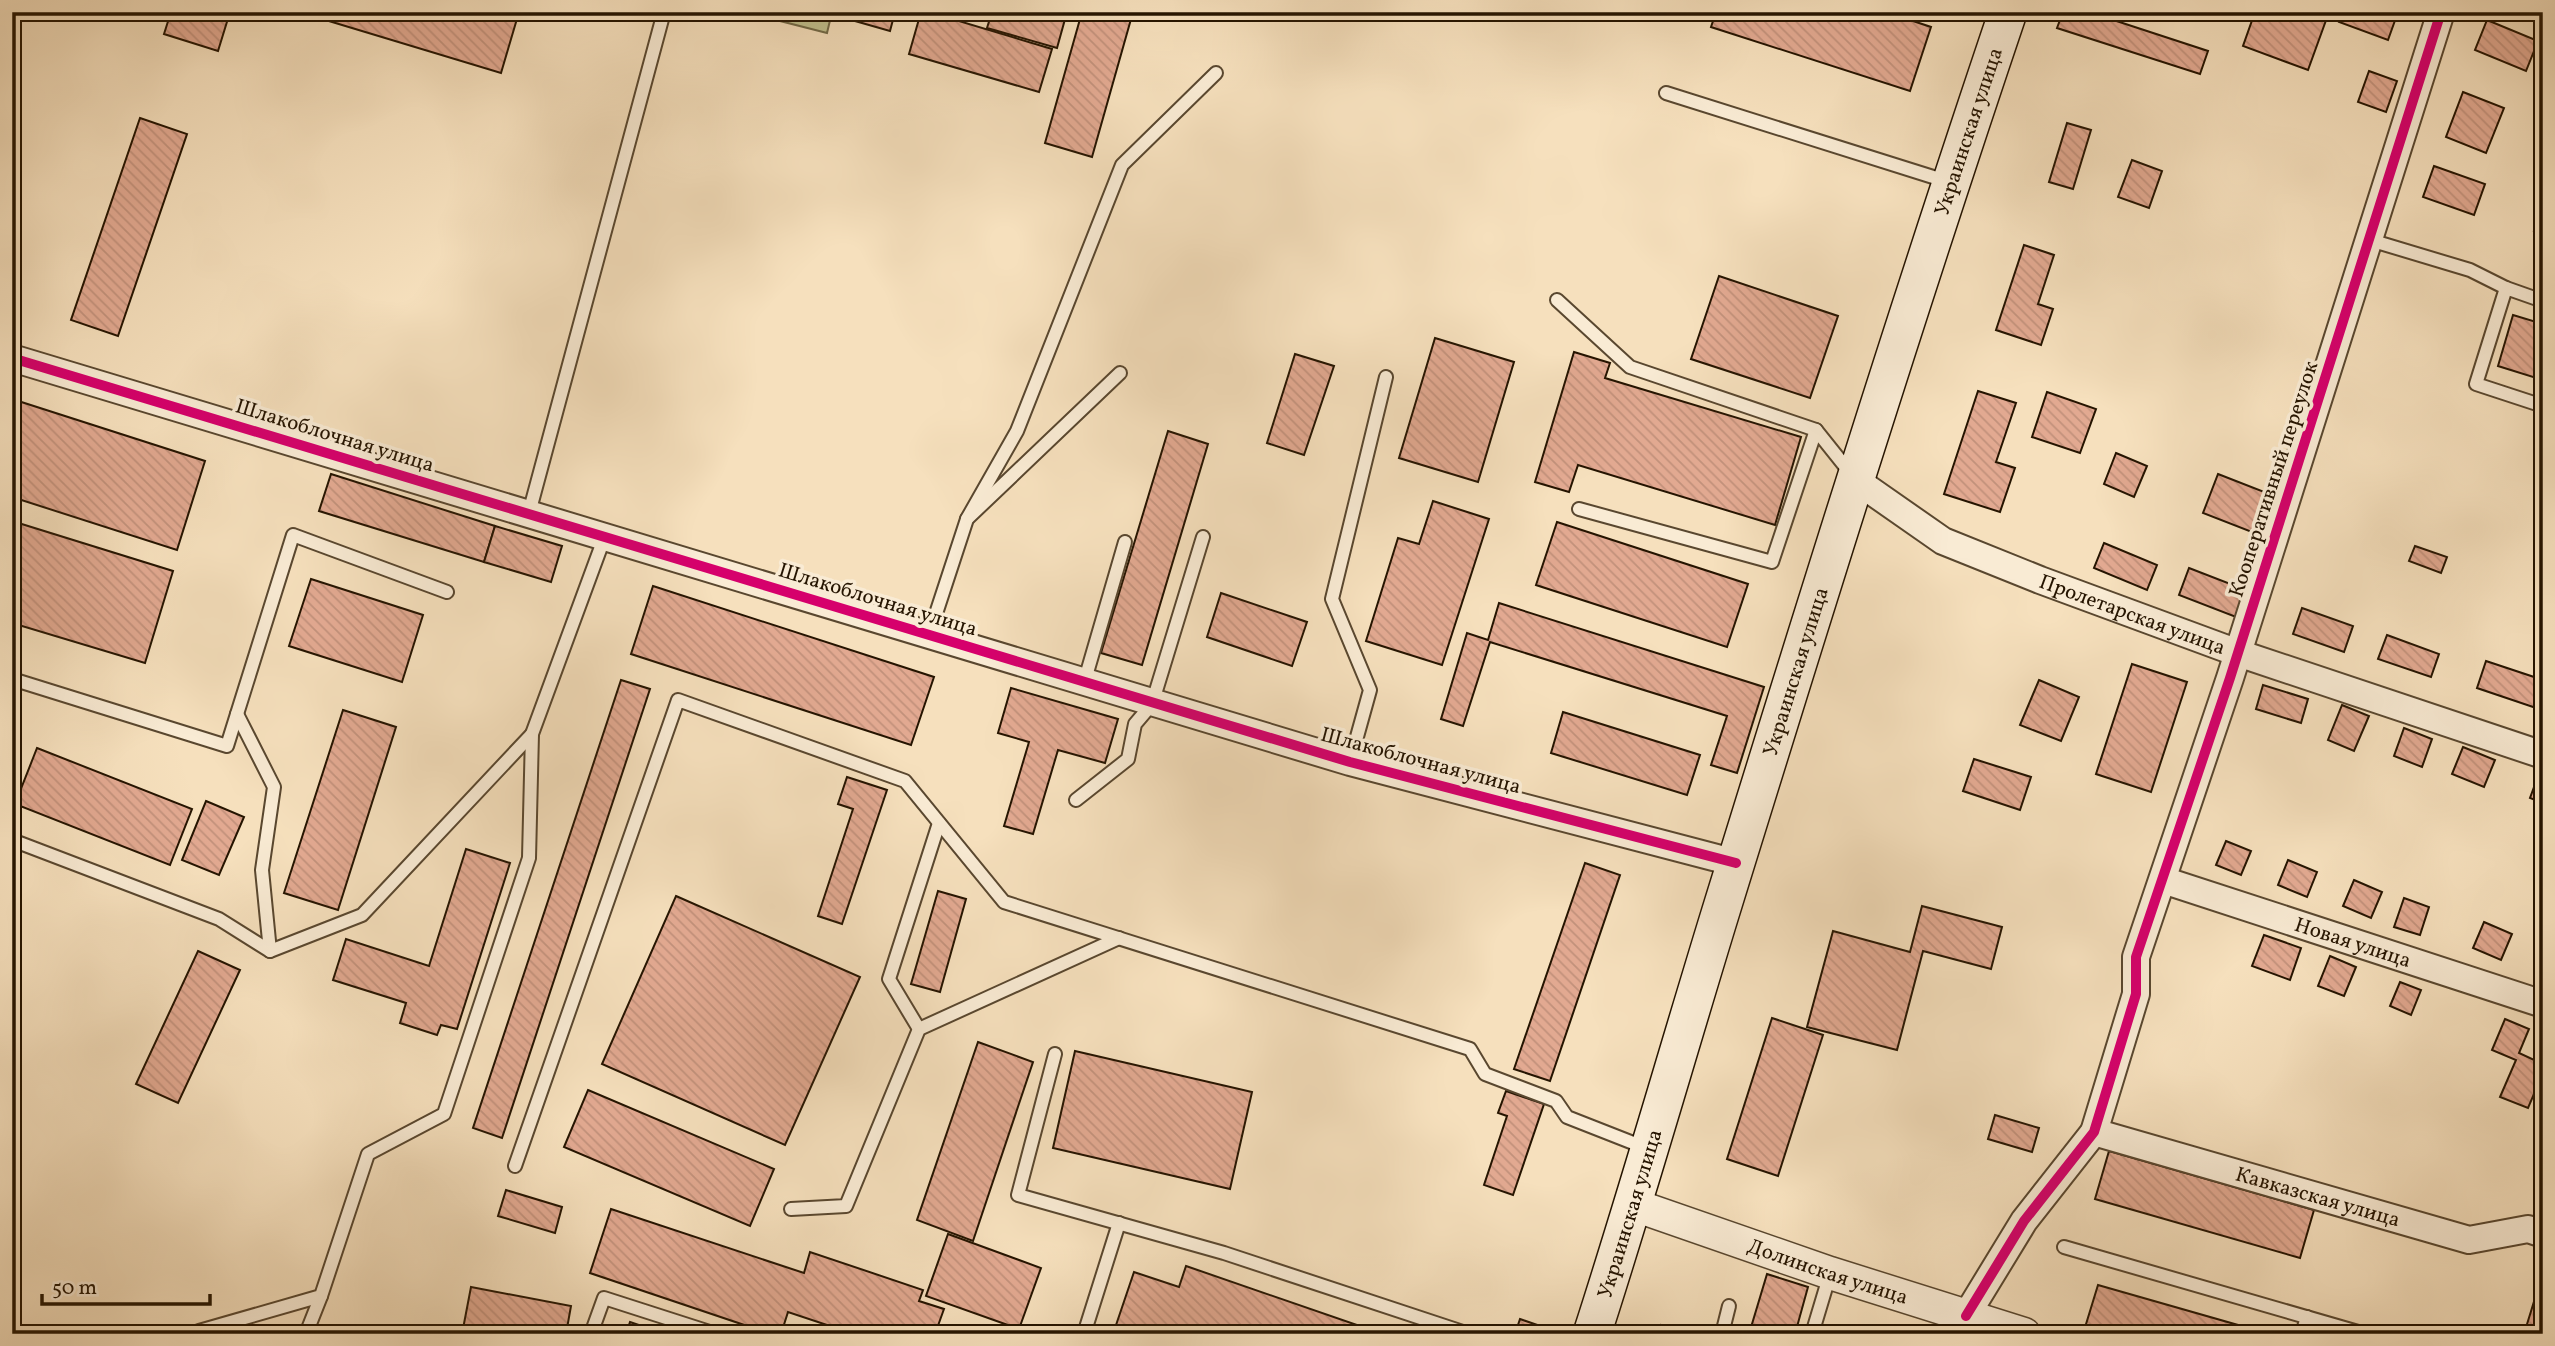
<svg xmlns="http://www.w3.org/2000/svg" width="2555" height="1346" font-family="Vollkorn,serif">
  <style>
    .grass { fill: #c0c18e; stroke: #726a47; stroke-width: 2 }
    .building { fill: url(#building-back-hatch); stroke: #251400; stroke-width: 2 }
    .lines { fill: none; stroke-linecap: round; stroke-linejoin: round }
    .service-casing { stroke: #59472f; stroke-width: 16 }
    .minor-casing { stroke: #59472f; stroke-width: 30 }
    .tertiary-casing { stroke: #59472f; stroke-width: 35 }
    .secondary-casing { stroke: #251400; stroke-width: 40 }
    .service { stroke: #f9ebd4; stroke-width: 12 }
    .minor { stroke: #f9ebd4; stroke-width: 26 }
    .tertiary { stroke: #f9ebd4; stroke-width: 32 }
    .secondary { stroke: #f9ebd4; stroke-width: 37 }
    .cycleway-casing { stroke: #f9ebd4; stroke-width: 15 }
    .cycleway { stroke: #d6006c; stroke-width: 10 }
    .labels { text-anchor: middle; stroke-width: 7; stroke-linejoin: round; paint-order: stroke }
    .street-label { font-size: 21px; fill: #251400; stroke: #f9ebd4 }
  </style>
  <defs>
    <pattern id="building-back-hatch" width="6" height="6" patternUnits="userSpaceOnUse" patternTransform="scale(1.75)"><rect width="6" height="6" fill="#e2a991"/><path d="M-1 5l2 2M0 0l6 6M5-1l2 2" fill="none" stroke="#c2917b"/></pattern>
  </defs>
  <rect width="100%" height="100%" fill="#f6e0bd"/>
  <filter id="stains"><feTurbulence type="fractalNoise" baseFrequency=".00286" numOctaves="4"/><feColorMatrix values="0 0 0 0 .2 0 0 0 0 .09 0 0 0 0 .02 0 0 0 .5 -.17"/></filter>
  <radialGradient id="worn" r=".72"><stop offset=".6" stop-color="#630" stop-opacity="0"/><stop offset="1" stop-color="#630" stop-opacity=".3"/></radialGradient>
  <polygon class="grass" points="745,12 832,12 827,33"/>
  <g class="building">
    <polygon points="171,12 230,12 218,51 164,34"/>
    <polygon points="299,12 519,12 501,73"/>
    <polygon points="850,12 895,12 890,31 848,19"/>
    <polygon points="921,12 929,12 1052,49 1039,92 909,54"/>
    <polygon points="992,12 1067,12 1057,48 987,28"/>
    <polygon points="1082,12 1133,12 1092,157 1045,143"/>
    <polygon points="1716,12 1886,12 1931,27 1910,91 1711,27"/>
    <polygon points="2063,12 2089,12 2208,51 2200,74 2057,28"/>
    <polygon points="2255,12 2329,12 2308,70 2243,46"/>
    <polygon points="2343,12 2398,12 2388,40 2339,22"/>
    <polygon points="2487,20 2538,41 2526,71 2475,50"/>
    <polygon points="2369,71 2397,81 2386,112 2358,102"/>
    <polygon points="2463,92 2504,108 2486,153 2446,137"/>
    <polygon points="140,118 187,134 118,336 71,320"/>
    <polygon points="2067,123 2091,130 2073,189 2049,182"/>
    <polygon points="2132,160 2162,171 2149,208 2118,197"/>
    <polygon points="2434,166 2485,184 2474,215 2423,197"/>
    <polygon points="2543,208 2543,234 2534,231"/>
    <polygon points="2024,245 2054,255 2038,304 2053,309 2041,345 1996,330"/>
    <polygon points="1719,276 1838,316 1810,398 1691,359"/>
    <polygon points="2513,315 2543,324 2543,380 2498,366"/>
    <polygon points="1435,338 1514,362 1478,482 1399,458"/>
    <polygon points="1574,352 1610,363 1605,378 1801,437 1775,525 1578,465 1569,492 1535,482"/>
    <polygon points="1295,354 1334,366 1304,455 1267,443"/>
    <polygon points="1978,391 2016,403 1996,462 2015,468 2000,512 1944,494"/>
    <polygon points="2047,392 2096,409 2080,453 2032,437"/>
    <polygon points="12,399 205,461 177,550 12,497"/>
    <polygon points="1168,431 1208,444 1142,665 1101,653"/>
    <polygon points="2116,453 2147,466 2134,497 2104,484"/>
    <polygon points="331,474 495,526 484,562 319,511"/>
    <polygon points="2218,474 2272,495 2257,534 2203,513"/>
    <polygon points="1433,501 1489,519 1442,665 1366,641 1398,538 1419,544"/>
    <polygon points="12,521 173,571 145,663 12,623"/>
    <polygon points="1557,522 1748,584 1727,647 1536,585"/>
    <polygon points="495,526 562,546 551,582 484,562"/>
    <polygon points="2104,543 2157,565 2147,590 2094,568"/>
    <polygon points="2415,546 2447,557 2441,573 2409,561"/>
    <polygon points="2189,568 2246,590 2236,617 2179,595"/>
    <polygon points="311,579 423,615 402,682 289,646"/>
    <polygon points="653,586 934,677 911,745 631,654"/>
    <polygon points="1221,593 1307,622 1292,666 1207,637"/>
    <polygon points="1499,603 1764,687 1737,773 1711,765 1727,716 1490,642 1463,726 1441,719 1467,633 1488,640"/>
    <polygon points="2302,608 2353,626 2344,652 2293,634"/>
    <polygon points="2387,635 2439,654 2431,677 2378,659"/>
    <polygon points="2486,661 2543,680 2543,699 2539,709 2477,688"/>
    <polygon points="2132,664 2187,682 2151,792 2096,774"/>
    <polygon points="621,680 650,689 502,1138 473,1128"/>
    <polygon points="2039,680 2079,697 2061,741 2020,725"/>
    <polygon points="2263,685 2308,699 2301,723 2256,709"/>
    <polygon points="1011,688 1118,719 1105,763 1058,750 1033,834 1004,826 1029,742 998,733"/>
    <polygon points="2342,705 2369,716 2354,751 2328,740"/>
    <polygon points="343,710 396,727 338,910 284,893"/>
    <polygon points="1563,712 1700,755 1687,795 1551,753"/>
    <polygon points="2404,728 2432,739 2422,767 2394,756"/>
    <polygon points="2463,747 2495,760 2484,787 2452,774"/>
    <polygon points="37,748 192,809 170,865 15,804"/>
    <polygon points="1974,759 2031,777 2020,810 1963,791"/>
    <polygon points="2540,771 2543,772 2543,803 2530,798"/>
    <polygon points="847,777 887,790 842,924 818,916 853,809 838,804"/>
    <polygon points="206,801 244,817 219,875 182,860"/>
    <polygon points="2226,841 2251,851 2241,875 2216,865"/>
    <polygon points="466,849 510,863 457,1029 441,1025 437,1035 400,1023 406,1003 333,980 346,939 429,966"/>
    <polygon points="2288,860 2317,872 2307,897 2278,885"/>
    <polygon points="1585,863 1620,875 1550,1081 1514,1069"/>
    <polygon points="2354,880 2382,892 2371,918 2343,906"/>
    <polygon points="938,891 966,899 940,992 911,984"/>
    <polygon points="676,896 860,977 785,1145 602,1064"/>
    <polygon points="2404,898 2429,907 2420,935 2394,927"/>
    <polygon points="1922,906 2002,927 1991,969 1923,951 1897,1050 1807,1027 1833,931 1910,952"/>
    <polygon points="2484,922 2512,934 2501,960 2473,948"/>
    <polygon points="2264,935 2301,948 2290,980 2252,966"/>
    <polygon points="198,951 240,970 178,1103 136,1084"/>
    <polygon points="2330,956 2356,967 2344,996 2318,986"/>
    <polygon points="2400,982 2421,990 2411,1015 2390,1006"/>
    <polygon points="1772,1018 1823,1035 1778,1176 1727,1159"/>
    <polygon points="2505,1019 2529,1029 2519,1053 2543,1064 2543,1073 2528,1108 2500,1097 2516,1060 2492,1050"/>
    <polygon points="978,1042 1033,1062 973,1241 917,1220"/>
    <polygon points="1075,1051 1252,1092 1230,1189 1053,1148"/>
    <polygon points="588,1090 774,1169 750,1226 564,1147"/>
    <polygon points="1506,1091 1544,1104 1513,1195 1484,1185 1507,1116 1498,1113"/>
    <polygon points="1995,1115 2039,1128 2032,1152 1988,1139"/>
    <polygon points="2109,1151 2314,1210 2300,1258 2095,1199"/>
    <polygon points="506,1190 562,1207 555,1233 498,1216"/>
    <polygon points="611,1209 804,1273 810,1252 923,1290 919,1301 944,1309 935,1334 854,1334 788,1312 781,1334 771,1334 590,1273"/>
    <polygon points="948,1234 1041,1268 1019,1329 926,1296"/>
    <polygon points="1186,1266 1383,1334 1113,1334 1134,1272 1179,1287"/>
    <polygon points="1767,1274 1808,1287 1795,1334 1749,1334"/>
    <polygon points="2540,1282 2543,1283 2543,1334 2524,1334"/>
    <polygon points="2098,1285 2252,1329 2250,1334 2083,1334"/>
    <polygon points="471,1287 571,1306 566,1334 462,1334"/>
    <polygon points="1520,1319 1546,1328 1564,1334 1515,1334"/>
    <polygon points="630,1322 665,1334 626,1334"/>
    <polygon points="1661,1325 1687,1334 1659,1334"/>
  </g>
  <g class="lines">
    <g class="service-casing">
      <g id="service">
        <polyline points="1666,93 1949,182"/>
        <polyline points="2370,240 2470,270 2506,288 2476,384 2543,406"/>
        <polyline points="2506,288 2543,301"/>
        <polyline points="1557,300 1630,367 1816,430 1852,475"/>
        <polyline points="1579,509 1772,562 1816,430"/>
        <polyline points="529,513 664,12"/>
        <polyline points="967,519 1017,431 1122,165 1216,73"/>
        <polyline points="929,635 967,519 1120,373"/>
        <polyline points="12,679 227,746 293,535 447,592"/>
        <polyline points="1084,683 1125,542"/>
        <polyline points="237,714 274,787 262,870 270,951"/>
        <polyline points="1350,762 1370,690 1332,599 1386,377"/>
        <polyline points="1076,800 1128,759 1135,724 1152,704 1203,537"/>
        <polyline points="12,840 219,919 270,951 362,915 532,734"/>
        <polyline points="919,1029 889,979 939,823"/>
        <polyline points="1055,1054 1018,1195 1224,1253 1469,1334"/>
        <polyline points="515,1166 678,700 905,781 1004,902 1470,1049 1485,1074 1556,1101 1567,1117 1646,1148"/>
        <polyline points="791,1209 846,1206 919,1029 1119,938"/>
        <polyline points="2064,1247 2365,1334"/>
        <polyline points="196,1334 199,1331 321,1296 368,1154 444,1114 529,858 532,734 605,536"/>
        <polyline points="306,1334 321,1296"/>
        <polyline points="591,1334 604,1298 716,1334"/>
        <polyline points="1084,1334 1119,1223"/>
        <polyline points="1722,1334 1729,1306"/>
        <polyline points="1812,1334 1830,1274"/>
        <polyline points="2302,1334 2307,1317"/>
      </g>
    </g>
    <g class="minor-casing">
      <g id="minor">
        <polyline points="12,358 1350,762 1736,863"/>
        <path id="s1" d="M1857 481 1943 541 2040 580 2238 653 2543 755"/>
        <path id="s2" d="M2163 880 2543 1004"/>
        <path id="s3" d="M2094 1132 2469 1240 2528 1229 2543 1234"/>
        <polyline points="1966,1316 2024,1221 2094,1132 2136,994 2136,957 2230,678 2441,12"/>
      </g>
    </g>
    <g class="tertiary-casing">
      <g id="tertiary">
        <path id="s4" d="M1634 1205 1830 1273 2024 1334"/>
      </g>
    </g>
    <g class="secondary-casing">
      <g id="secondary">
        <path id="s5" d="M1592 1334C1637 1195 1677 1054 1720 914 1813 613 1907 311 2008 12"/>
      </g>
    </g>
    <use href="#service" class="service"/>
    <use href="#minor" class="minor"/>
    <use href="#tertiary" class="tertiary"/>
    <use href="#secondary" class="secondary"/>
    <g class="cycleway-casing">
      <g id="cycleway">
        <polyline points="12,358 1350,762 1736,863"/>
        <polyline points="1966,1316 2024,1221 2094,1132 2136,994 2136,957 2230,678 2441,12"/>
      </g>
    </g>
    <use href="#cycleway" class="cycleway"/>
  </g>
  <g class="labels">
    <g class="street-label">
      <text dy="7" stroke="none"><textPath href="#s5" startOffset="1260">Украинская улица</textPath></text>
      <text transform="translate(335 435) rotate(17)" y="7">Шлакоблочная улица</text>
      <text transform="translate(2273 479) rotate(-72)" y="7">Кооперативный переулок</text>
      <text transform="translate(878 599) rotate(17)" y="7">Шлакоблочная улица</text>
      <text dy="7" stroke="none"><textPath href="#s1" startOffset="308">Пролетарская улица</textPath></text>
      <text dy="7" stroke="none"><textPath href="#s5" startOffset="693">Украинская улица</textPath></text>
      <text transform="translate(1421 760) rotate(15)" y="7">Шлакоблочная улица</text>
      <text dy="7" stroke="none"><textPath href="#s2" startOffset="200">Новая улица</textPath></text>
      <text dy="7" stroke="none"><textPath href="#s3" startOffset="233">Кавказская улица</textPath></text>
      <text dy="7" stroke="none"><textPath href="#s5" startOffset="126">Украинская улица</textPath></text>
      <text dy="7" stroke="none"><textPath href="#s4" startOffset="205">Долинская улица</textPath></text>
    </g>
  </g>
  <rect width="2555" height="1346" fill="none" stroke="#f6e0bd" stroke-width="42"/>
  <rect x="14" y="14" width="2527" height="1318" fill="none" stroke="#251400" stroke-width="3.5"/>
  <rect x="21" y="21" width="2513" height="1304" fill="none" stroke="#251400" stroke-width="2"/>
  <path d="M42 1294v10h168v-10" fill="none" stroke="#251400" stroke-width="3.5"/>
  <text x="52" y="1294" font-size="21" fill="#251400" stroke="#f9ebd4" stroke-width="5" paint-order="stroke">50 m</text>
  <rect width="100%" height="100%" filter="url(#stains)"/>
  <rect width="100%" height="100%" fill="url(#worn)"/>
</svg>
